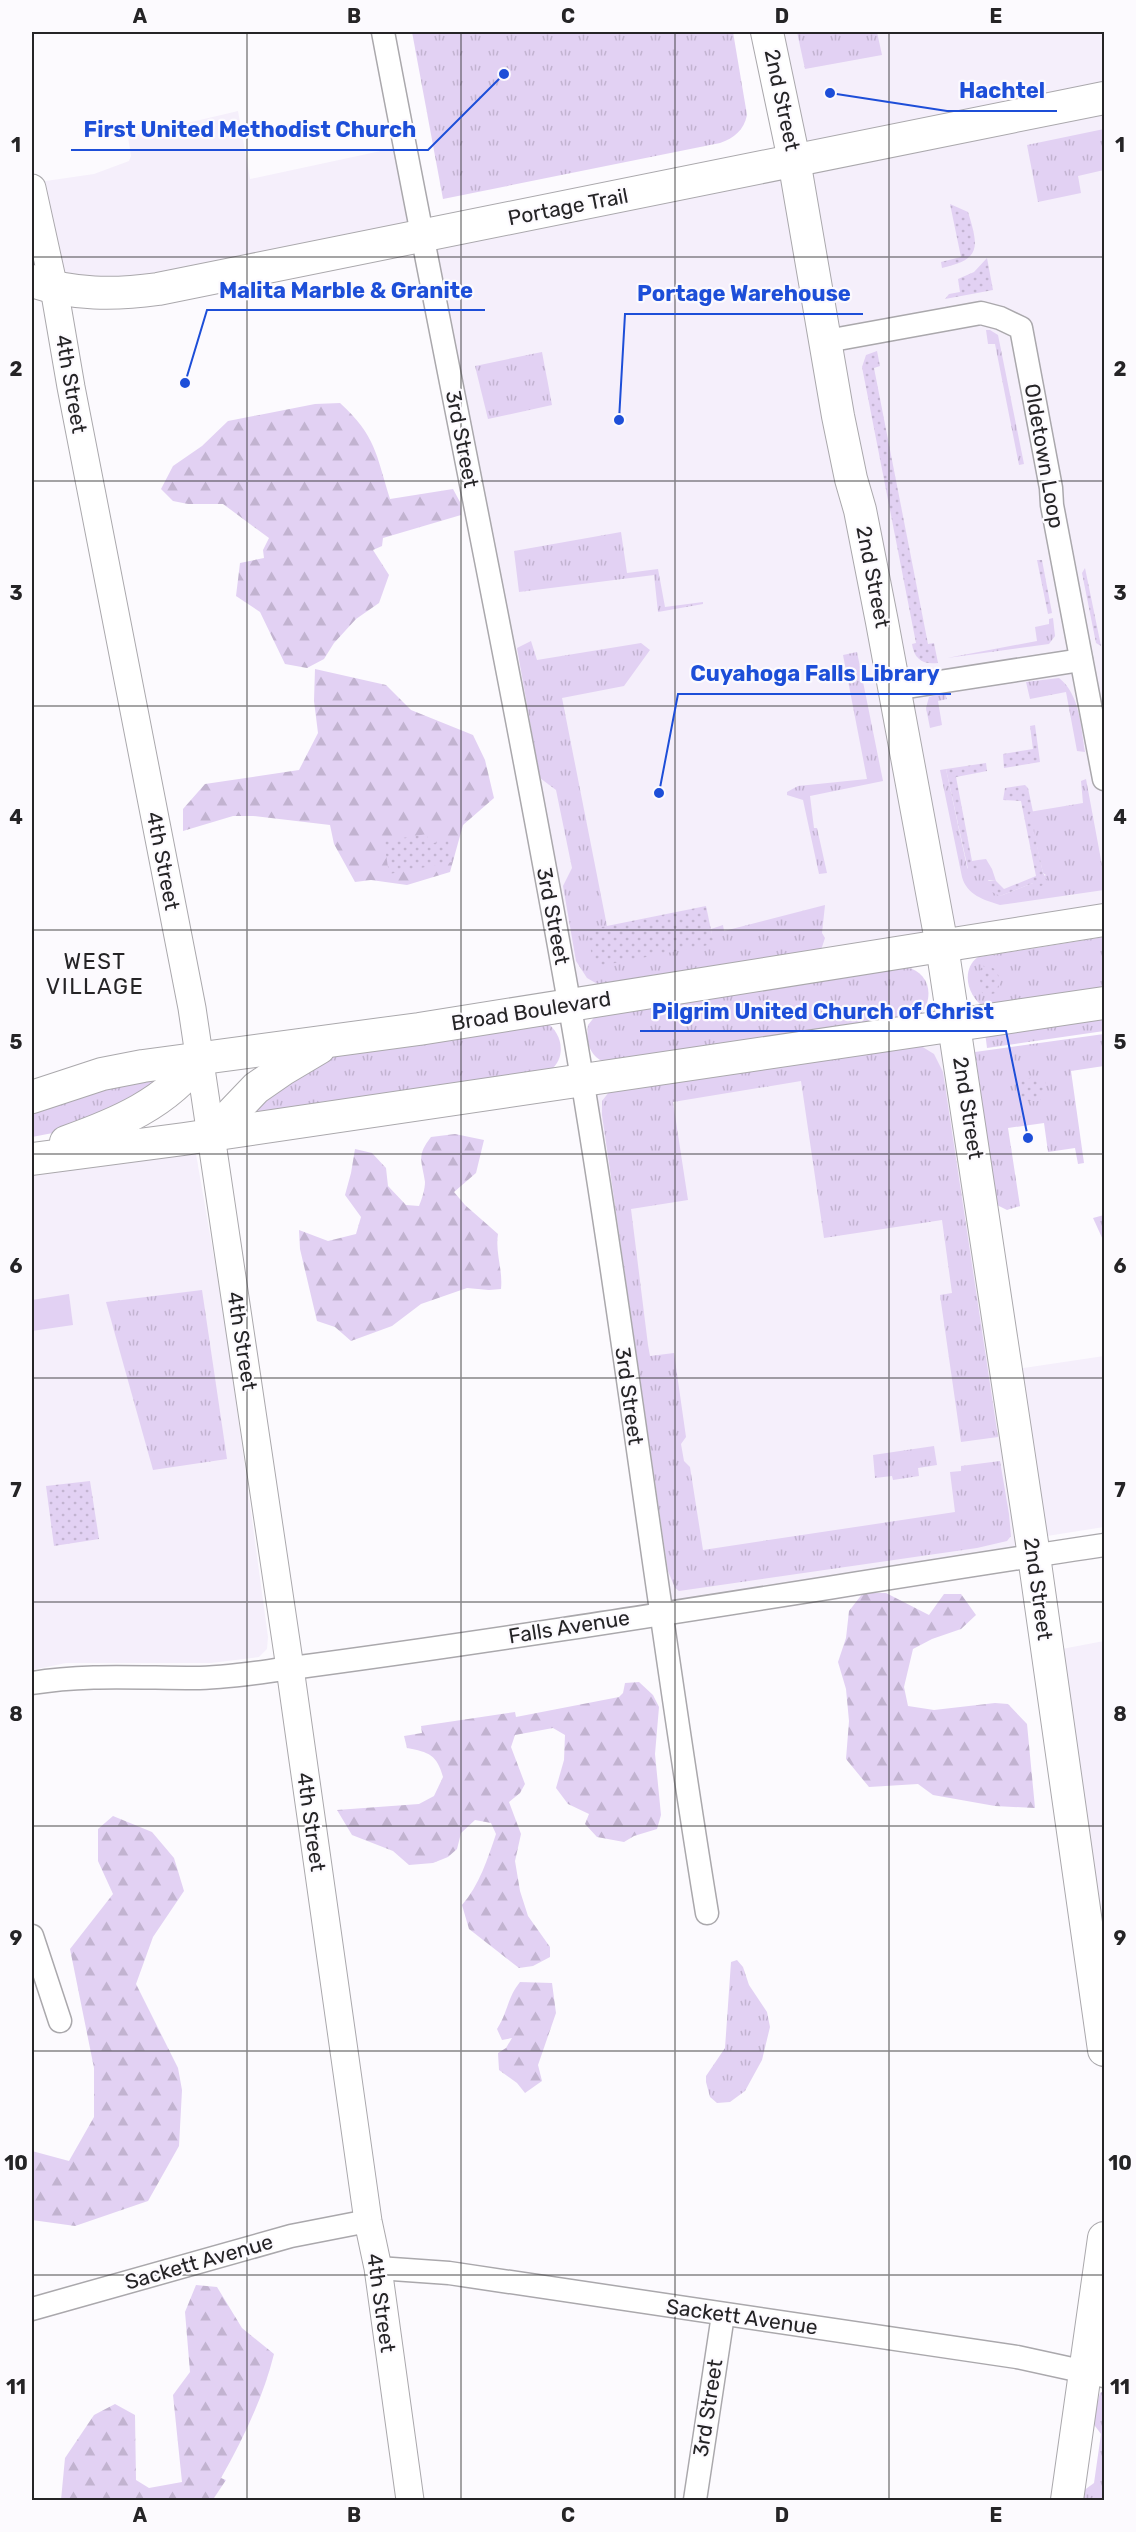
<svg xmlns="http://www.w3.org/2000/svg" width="1136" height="2532" font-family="Rubik,sans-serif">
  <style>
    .built { fill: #f5effb }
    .grass { fill: url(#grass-tufts) }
    .forest { fill: url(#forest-firs) }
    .garden { fill: url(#garden-dots) }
    .pitch { fill: #e2d1f3 }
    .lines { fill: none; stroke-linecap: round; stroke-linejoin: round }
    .minor-casing { stroke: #aaa8ac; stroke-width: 25 }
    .tertiary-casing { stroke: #aaa8ac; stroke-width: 29 }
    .secondary-casing { stroke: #aaa8ac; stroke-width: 34 }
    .minor { stroke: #fff; stroke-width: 22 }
    .tertiary { stroke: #fff; stroke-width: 27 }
    .secondary { stroke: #fff; stroke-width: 32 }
    .grid { fill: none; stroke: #252426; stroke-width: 1.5; stroke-opacity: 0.55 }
    .labels { text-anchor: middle; stroke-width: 4.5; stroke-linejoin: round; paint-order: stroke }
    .street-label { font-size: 21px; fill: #252426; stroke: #fcfafe }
    .neighbourhood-label { font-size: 22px; letter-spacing: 1.5px; fill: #252426; stroke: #fcfafe }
    .leader { fill: none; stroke: #1d4ed8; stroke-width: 2 }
    .callout-dot { fill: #1d4ed8; stroke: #fcfafe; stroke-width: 2 }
    .callout-label { font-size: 22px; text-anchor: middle; font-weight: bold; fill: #1d4ed8; stroke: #fcfafe; stroke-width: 4.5; stroke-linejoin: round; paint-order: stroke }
    .neatline { fill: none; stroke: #252426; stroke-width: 2 }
    .grid-label { font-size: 20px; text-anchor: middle; font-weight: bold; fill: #252426 }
  </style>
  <defs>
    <pattern id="grass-tufts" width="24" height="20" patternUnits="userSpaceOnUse" patternTransform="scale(1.5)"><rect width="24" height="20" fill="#e2d1f3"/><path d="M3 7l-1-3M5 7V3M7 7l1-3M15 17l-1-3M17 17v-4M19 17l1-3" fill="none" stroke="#c2b3d0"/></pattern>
    <pattern id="forest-firs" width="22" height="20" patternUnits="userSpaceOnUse" patternTransform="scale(1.5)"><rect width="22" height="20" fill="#e2d1f3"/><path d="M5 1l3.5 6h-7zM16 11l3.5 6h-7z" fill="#c2b3d0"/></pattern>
    <pattern id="garden-dots" width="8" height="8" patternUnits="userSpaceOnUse" patternTransform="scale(1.5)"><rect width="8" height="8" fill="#e2d1f3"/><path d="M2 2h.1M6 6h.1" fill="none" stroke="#c2b3d0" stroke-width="1.8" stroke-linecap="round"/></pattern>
  </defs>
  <rect width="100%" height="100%" fill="#fcfafe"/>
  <g class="built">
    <polygon points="767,32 1104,32 1104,920 942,946"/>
    <polygon points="238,111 250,179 404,146 422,237 54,288 32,183 94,174 129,161 131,156 128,137"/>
    <polygon points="789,170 936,942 577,1000 432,242"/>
    <polygon points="954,1025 1034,1556 661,1613 582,1079"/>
    <polygon points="193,1151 196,1154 225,1321 268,1637 267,1649 259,1657 211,1663 66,1663 32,1670 32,1170"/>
    <polygon points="1104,1356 1104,1527 1047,1536 1040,1514 1017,1369"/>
    <polygon points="1104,1641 1104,1955 1046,1652"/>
  </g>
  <g class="grass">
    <path d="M412 32H733L747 115C744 130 734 138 720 143L443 199Z"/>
    <polygon points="797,32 877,32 882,55 805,69"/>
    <polygon points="1104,129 1104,170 1078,176 1081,193 1038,202 1027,145"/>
    <polygon points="986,330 990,330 998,335 1024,464 1019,465 995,344 988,344"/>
    <polygon points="542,352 552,405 488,419 475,366"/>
    <polygon points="621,532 627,573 658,569 665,607 703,602 703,604 658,612 654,575 519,592 514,551"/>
    <polygon points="1053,618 1055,636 1049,644 947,658 1037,641 1035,627 1049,624 1049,619"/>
    <polygon points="531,641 537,660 641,643 650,650 624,686 562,698 607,926 587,931 713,944 711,929 723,925 724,931 825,905 822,933 825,938 819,956 601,986 587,978 576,961 563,886 572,868 556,790 540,778 517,648"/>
    <polygon points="857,652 883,781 810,796 814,828 817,828 827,873 819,874 803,800 787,795 787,792 798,786 867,779 843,655"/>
    <path d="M1059 678C1080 694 1081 728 1085 752L1077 751 1066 692 1030 699 1026 682Z"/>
    <polygon points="945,693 947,699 938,701 942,725 930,728 926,708 929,697"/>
    <path d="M946 769 967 867 968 869H978V860L986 859 992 869 996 881 988 880 1000 896 1033 883 1046 875 1043 873 1029 812 1083 803 1081 781 1086 779 1104 876V890L1000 905C984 900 967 895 962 877L940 770Z"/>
    <path d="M1104 937V991L984 1007C968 997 960 970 978 957Z"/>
    <path d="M906 967C929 972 935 996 921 1014L604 1062C588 1055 586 1040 588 1025L596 1015Z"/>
    <polygon points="1104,1015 1104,1031 987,1048 985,1032"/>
    <path d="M546 1022C562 1033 567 1056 551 1070L251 1116 258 1094 319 1057Z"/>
    <polygon points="1104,1034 1104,1066 1071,1071 1084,1163 1078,1164 1075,1148 1048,1152 1044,1123 1008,1128 1020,1206 1007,1210 997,1205 975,1052"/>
    <polygon points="921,1046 934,1054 943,1072 998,1437 961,1442 940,1295 952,1293 942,1220 824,1238 801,1081 673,1102 688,1200 631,1209 648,1345 650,1356 674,1353 686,1437 681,1444 684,1461 690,1467 703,1550 955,1512 950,1472 961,1471 961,1466 1000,1461 1009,1514 1011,1536 1007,1541 977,1548 679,1591 675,1588 668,1571 602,1115 602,1101 609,1092"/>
    <polygon points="169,1076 84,1127 32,1137 32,1108 69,1094"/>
    <polygon points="1104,1215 1104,1242 1093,1218"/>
    <polygon points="202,1290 227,1459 153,1470 106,1302"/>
    <polygon points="934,1446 937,1465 918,1468 919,1476 893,1480 892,1476 875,1478 873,1455"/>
    <polygon points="737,1960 743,1967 749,1985 767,2012 770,2027 762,2060 745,2091 730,2102 717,2103 710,2097 706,2082 706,2076 725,2048 731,1962"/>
    <polygon points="1104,2391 1104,2500 1081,2500 1083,2491 1094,2483 1101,2434 1092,2422 1100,2393"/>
  </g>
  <g class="forest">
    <path d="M340 403C376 436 376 454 390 499L453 489 460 502 461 515 383 538 382 546 373 550 389 575 379 603 356 619 334 643 324 659 307 668 285 664 260 612 236 596 240 563 264 558 263 550 269 538 223 504H188L173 501 161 489 173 466 202 446 228 421 315 404Z"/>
    <polygon points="315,669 386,685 411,710 473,735 485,760 494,798 463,825 450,872 407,885 371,880 355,882 334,844 330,825 253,816 233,816 183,831 183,809 205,784 299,770 318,733 314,701"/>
    <path d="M455 1134 484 1140 476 1173 454 1192 465 1205 498 1234C495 1253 503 1269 501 1289L489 1290 467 1288 421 1304 392 1326 351 1341 335 1327 317 1321 300 1249 299 1230 328 1241 356 1234 361 1217 345 1195 351 1173 355 1149 372 1153 386 1168 388 1186 406 1205 419 1206C422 1199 425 1189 425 1182 422 1161 416 1156 431 1137Z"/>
    <polygon points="863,1593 886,1593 929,1615 944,1594 961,1594 976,1615 961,1629 932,1639 913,1649 904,1687 908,1706 934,1710 995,1703 1008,1704 1027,1724 1035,1808 995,1806 933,1795 918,1784 869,1787 846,1759 849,1721 846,1689 838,1662 846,1638 849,1611"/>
    <path d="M639 1682 653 1695 659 1707 655 1754 661 1815 657 1829 634 1836 624 1842 597 1837 585 1824 589 1814 568 1804 556 1788 564 1760 565 1735 553 1728 515 1735 511 1747 525 1784 520 1793 509 1802 521 1834 515 1861 520 1891 528 1916 550 1947V1957L533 1966 519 1968 469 1929 462 1905C479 1886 488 1858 496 1834L491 1823 475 1820 461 1833 457 1849 448 1857 433 1863 409 1865 393 1851 352 1835 337 1810 419 1804 434 1796 443 1777C437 1755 429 1752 407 1748L404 1736 422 1733 421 1726 515 1712 516 1717 619 1697 623 1693 625 1683Z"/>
    <polygon points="113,1816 152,1832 174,1858 184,1891 153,1937 136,1984 178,2068 182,2090 179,2146 148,2201 75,2226 32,2220 32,2151 69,2161 94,2117 94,2068 70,1949 113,1894 98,1861 98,1829"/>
    <path d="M520 1982 552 1983 556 2013 538 2065 542 2081 525 2093 517 2083 499 2070 498 2053 506 2048 512 2038 502 2040 497 2029C508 2012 507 1998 520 1982Z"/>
    <path d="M196 2285 217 2287 242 2328 274 2354C263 2398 243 2439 221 2478L226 2480 214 2498 206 2500H61L65 2458 94 2415 115 2404 135 2415 136 2480 149 2488 182 2482 173 2395 190 2372 185 2312Z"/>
  </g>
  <g class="garden">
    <path d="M950 204 968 212C979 248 981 259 942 268L941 262 961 257Z"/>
    <polygon points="987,258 993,290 945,299 949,294 960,292 958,279 974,272"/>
    <path d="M877 351 880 366 874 368 928 644 934 643 938 663C923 665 914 659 912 644L916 643 862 367 866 355Z"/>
    <polygon points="1037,560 1042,560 1052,613 1048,614"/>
    <polygon points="1085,568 1101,646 1096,643 1082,573"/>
    <polygon points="1035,725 1040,762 1004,768 1003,754 1033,749 1030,726"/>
    <polygon points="986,763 987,771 956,777 972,861 978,860 978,869 968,869 946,769"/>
    <polygon points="1025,785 1028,788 1033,812 1030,813 1043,873 1048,882 1041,886 1033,883 1000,896 990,891 985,886 985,881 996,881 1004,889 1036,876 1021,801 1003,800 1005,788"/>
    <polygon points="427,834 429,844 448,840 452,862 389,874 384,841"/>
    <polygon points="706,906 714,944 594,967 587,930"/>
    <path d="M982 966 993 968C1001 974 1001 985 996 993L987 995 982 993 979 973Z"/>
    <polygon points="1032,1077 1046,1081 1043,1098 1038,1101 1022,1101 1017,1089 1018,1083"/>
    <polygon points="90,1481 99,1539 54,1546 46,1486"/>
  </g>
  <polygon class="pitch" points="69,1294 73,1325 32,1331 32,1300"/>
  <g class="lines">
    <g class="minor-casing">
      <g id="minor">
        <path d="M383 32C444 355 512 678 569 1002 622 1305 657 1610 707 1913"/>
        <polyline points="827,341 981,313 1000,318 1021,328 1051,488 1052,505 1104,779"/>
        <polyline points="894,689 1081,660"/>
        <path d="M32 1683C86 1674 139 1678 194 1678 227 1678 260 1672 292 1668 563 1632 833 1586 1104 1545"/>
        <polyline points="32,1936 60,2021"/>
        <polyline points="378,2268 449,2273 1017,2357 1104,2376"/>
        <polyline points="32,2309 291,2236 368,2221"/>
        <polyline points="695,2500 723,2315"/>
      </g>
    </g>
    <g class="tertiary-casing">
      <polyline id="tertiary" points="32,188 54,288 71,387 192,1008 290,1668 368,2221 378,2268 410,2500"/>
    </g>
    <g class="secondary-casing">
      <g id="secondary">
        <polyline points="767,32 794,160 838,416 851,479 860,510 882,622 942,946 1034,1556 1104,2050"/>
        <path d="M32 281C74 295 114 295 158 289L1104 98"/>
        <polyline points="32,1097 102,1074 143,1066 419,1029 1104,920"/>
        <polyline points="211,1135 256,1088 282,1070 319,1048"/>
        <path d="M66 1142C117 1124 167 1103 199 1059"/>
        <polyline points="32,1159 184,1139 1104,1003"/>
        <polyline points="1067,2500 1104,2238"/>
      </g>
    </g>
    <use href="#minor" class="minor"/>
    <use href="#tertiary" class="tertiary"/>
    <use href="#secondary" class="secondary"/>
  </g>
  <path class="grid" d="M247 32V2500M461 32V2500M675 32V2500M889 32V2500M32 257H1104M32 481H1104M32 706H1104M32 930H1104M32 1154H1104M32 1378H1104M32 1602H1104M32 1826H1104M32 2051H1104M32 2275H1104"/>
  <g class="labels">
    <g class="street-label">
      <text transform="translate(782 100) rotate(78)" y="7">2nd Street</text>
      <text transform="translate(568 207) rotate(-11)" y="7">Portage Trail</text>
      <text transform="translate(71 384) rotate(80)" y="7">4th Street</text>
      <text transform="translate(462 439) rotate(79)" y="7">3rd Street</text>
      <text transform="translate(1044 456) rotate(80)" y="7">Oldetown Loop</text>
      <text transform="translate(873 577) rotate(79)" y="7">2nd Street</text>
      <text transform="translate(163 861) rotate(79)" y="7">4th Street</text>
      <text transform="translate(553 916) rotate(79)" y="7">3rd Street</text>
      <text transform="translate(531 1011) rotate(-9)" y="7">Broad Boulevard</text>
      <text transform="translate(968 1108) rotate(81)" y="7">2nd Street</text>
      <text transform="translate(242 1341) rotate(81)" y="7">4th Street</text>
      <text transform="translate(629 1396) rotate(82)" y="7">3rd Street</text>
      <text transform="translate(1038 1589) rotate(82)" y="7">2nd Street</text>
      <text transform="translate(569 1627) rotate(-9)" y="7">Falls Avenue</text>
      <text transform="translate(311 1822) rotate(82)" y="7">4th Street</text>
      <text transform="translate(199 2262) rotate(-16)" y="7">Sackett Avenue</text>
      <text transform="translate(381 2303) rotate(82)" y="7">4th Street</text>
      <text transform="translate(742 2317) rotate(8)" y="7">Sackett Avenue</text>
      <text transform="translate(708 2408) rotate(-81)" y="7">3rd Street</text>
    </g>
    <g class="neighbourhood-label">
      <text x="95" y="969">WEST<tspan x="95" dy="25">VILLAGE</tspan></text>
    </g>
  </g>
  <path class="leader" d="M830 93L947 111H1057M504 74L428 150H71M185 383L207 310H485M619 420L625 314H863M659 793L678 694H951M1028 1138L1006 1031H640"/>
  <g class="callout-dot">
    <circle cx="830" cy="93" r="6"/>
    <circle cx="504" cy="74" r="6"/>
    <circle cx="185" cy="383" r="6"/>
    <circle cx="619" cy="420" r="6"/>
    <circle cx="659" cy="793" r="6"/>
    <circle cx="1028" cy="1138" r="6"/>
  </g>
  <g class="callout-label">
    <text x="1002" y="98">Hachtel</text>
    <text x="250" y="137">First United Methodist Church</text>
    <text x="346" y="298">Malita Marble &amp; Granite</text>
    <text x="744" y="301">Portage Warehouse</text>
    <text x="815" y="681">Cuyahoga Falls Library</text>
    <text x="823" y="1019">Pilgrim United Church of Christ</text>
  </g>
  <rect width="1136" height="2532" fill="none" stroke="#fcfafe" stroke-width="66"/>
  <rect x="33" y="33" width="1070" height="2466" class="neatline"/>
  <g class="grid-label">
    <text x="140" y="23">A</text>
    <text x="354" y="23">B</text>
    <text x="568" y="23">C</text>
    <text x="782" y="23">D</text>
    <text x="996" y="23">E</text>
    <text x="16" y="152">1</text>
    <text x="1120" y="152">1</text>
    <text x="16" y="376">2</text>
    <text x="1120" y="376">2</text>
    <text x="16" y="600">3</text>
    <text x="1120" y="600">3</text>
    <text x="16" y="824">4</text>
    <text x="1120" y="824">4</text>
    <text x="16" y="1049">5</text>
    <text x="1120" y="1049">5</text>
    <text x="16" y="1273">6</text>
    <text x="1120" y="1273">6</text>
    <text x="16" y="1497">7</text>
    <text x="1120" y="1497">7</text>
    <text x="16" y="1721">8</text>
    <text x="1120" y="1721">8</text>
    <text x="16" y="1945">9</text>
    <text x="1120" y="1945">9</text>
    <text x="16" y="2170">10</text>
    <text x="1120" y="2170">10</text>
    <text x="16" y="2394">11</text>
    <text x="1120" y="2394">11</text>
    <text x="140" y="2522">A</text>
    <text x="354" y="2522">B</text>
    <text x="568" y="2522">C</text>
    <text x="782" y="2522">D</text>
    <text x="996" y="2522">E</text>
  </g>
</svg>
